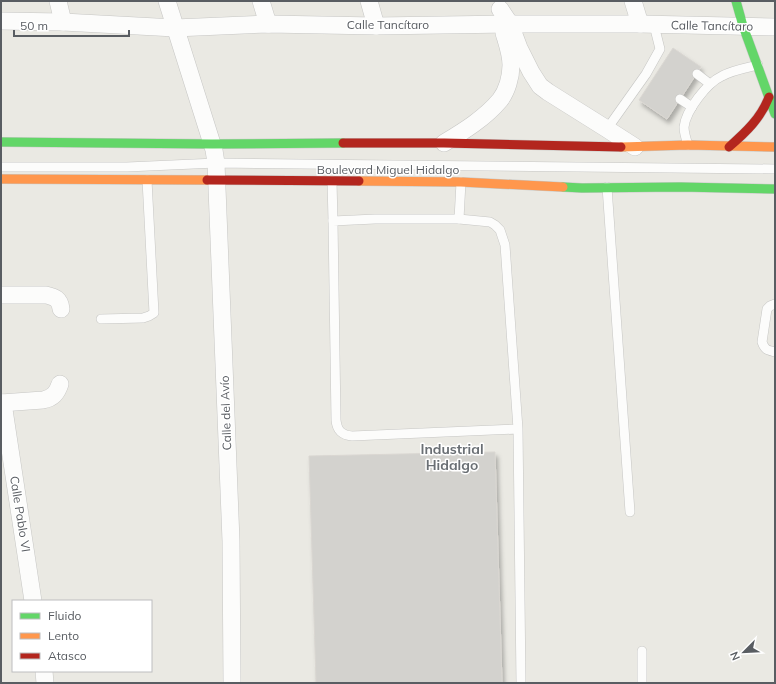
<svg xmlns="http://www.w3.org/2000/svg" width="776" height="684" font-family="Mulish,sans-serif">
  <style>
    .building { fill: #d3d2ce; stroke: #dad7d2; filter: url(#shadow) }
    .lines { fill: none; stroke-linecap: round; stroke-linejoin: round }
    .lane-casing { stroke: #c6c6c4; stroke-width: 10 }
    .street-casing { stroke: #c6c6c4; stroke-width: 18 }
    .fast-casing { stroke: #c6c7c5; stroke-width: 10 }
    .slow-casing { stroke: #c6c7c5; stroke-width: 10 }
    .jam-casing { stroke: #c6c7c5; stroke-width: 10 }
    .lane { stroke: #fcfcfb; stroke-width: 9 }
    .street { stroke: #fcfcfb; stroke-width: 17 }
    .fast { stroke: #63d668; stroke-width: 9 }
    .slow { stroke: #ff974d; stroke-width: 9 }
    .jam { stroke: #b3261e; stroke-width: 9 }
    .labels { text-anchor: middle; stroke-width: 3; stroke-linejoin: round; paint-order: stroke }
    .street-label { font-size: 12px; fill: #595d62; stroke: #fff }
    .quarter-label { font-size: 14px; font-weight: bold; fill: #6a6f74; stroke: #fff }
  </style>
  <defs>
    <filter id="shadow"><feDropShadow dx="2.5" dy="4.5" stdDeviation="2" flood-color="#0004"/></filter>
  </defs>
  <rect width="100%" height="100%" fill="#eae9e3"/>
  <g class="building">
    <polygon points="673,48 701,67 667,119 639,100"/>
    <polygon points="495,452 502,683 316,683 309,456"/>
  </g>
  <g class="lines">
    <g class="lane-casing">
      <g id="lane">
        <polyline points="697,74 710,84"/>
        <polyline points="680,99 692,107"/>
        <polyline points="607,129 646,74 660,49 654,25"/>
        <path d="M688 145C686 139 684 133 684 127 686 110 707 83 722 76 733 70 746 68 758 65"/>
        <polyline points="1,167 127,167 216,163 775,169"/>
        <polyline points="332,181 333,221"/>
        <polyline points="607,187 630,512"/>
        <polyline points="459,219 461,182"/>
        <path d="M775 304 770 306 767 309 762 342C765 350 767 350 775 352"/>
        <polyline points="101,319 143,318 149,316 154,313 147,180"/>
        <path d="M518 429 352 436C342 435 337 431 336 420L333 221 375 219H459L490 222 495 225 500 230 505 245 518 429 521 683"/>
        <polyline points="642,651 642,683"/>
      </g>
    </g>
    <g class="street-casing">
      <g id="street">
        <polyline points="58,1 63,22"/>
        <polyline points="167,1 214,150 216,163 231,541 232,683"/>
        <polyline points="261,1 268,24"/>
        <polyline points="369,1 376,26"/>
        <polyline points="633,1 640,24"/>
        <polyline points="500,9 510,24 519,48 531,72 540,86 548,92 607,129 635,147"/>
        <polyline points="1,21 63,22 175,28 268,24 376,26 510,24 640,24 775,27"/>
        <path d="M444 143C464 131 485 118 500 100 507 91 511 77 511 65 511 54 507 43 504 33"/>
        <path d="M1 295H46C55 297 60 299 61 309"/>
        <path d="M1 403 43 400C53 398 57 393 60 384"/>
        <polyline points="3,403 33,601"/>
        <polyline points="44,671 45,683"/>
      </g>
    </g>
    <g class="fast-casing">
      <g id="fast">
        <polyline points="736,1 743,26 775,114"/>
        <polyline points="1,142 212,144 343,143"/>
        <polyline points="563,187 582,188 680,187 775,189"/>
      </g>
    </g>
    <g class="slow-casing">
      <g id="slow">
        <polyline points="621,147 688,145 775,147"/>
        <polyline points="1,179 207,180"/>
        <polyline points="359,181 461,182 563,187"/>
      </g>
    </g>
    <g class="jam-casing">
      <g id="jam">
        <polyline points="343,143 444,143 621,147"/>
        <path d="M729 147C746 132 761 118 769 97"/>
        <polyline points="207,180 359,181"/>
      </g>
    </g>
    <use href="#lane" class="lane"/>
    <use href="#street" class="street"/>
    <use href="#fast" class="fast"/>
    <use href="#slow" class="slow"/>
    <use href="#jam" class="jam"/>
  </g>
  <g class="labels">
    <g class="street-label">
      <text x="388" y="29">Calle Tancítaro</text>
      <text transform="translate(712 26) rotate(1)" y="4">Calle Tancítaro</text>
      <text x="388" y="174">Boulevard Miguel Hidalgo</text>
      <text transform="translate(226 413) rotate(-92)" y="4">Calle del Avío</text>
      <text transform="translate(20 514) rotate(81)" y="4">Calle Pablo VI</text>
    </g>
    <g class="quarter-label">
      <text x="452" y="454">Industrial<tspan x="452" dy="16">Hidalgo</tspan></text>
    </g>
  </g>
  <rect width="776" height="684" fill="none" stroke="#595d62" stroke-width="4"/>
  <rect x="12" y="600" width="140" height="72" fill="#ffffff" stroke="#bdbec0"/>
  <rect x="20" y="613" width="20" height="6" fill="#63d668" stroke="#bdbec0"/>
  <text x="48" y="620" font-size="12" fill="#595d62">Fluido</text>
  <rect x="20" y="633" width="20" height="6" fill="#ff974d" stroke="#bdbec0"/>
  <text x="48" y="640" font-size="12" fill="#595d62">Lento</text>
  <rect x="20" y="653" width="20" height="6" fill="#b3261e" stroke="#bdbec0"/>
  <text x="48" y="660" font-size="12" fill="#595d62">Atasco</text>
  <g transform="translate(744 652) rotate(246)" stroke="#ffffff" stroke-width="3" paint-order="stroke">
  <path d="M0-3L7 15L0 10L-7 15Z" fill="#595d62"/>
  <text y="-6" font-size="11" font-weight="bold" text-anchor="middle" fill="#595d62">N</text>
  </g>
  <path d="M14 30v6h115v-6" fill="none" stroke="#595d62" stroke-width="2"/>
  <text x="20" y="30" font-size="12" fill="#595d62" stroke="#ffffff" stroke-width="3" paint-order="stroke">50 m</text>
</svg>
